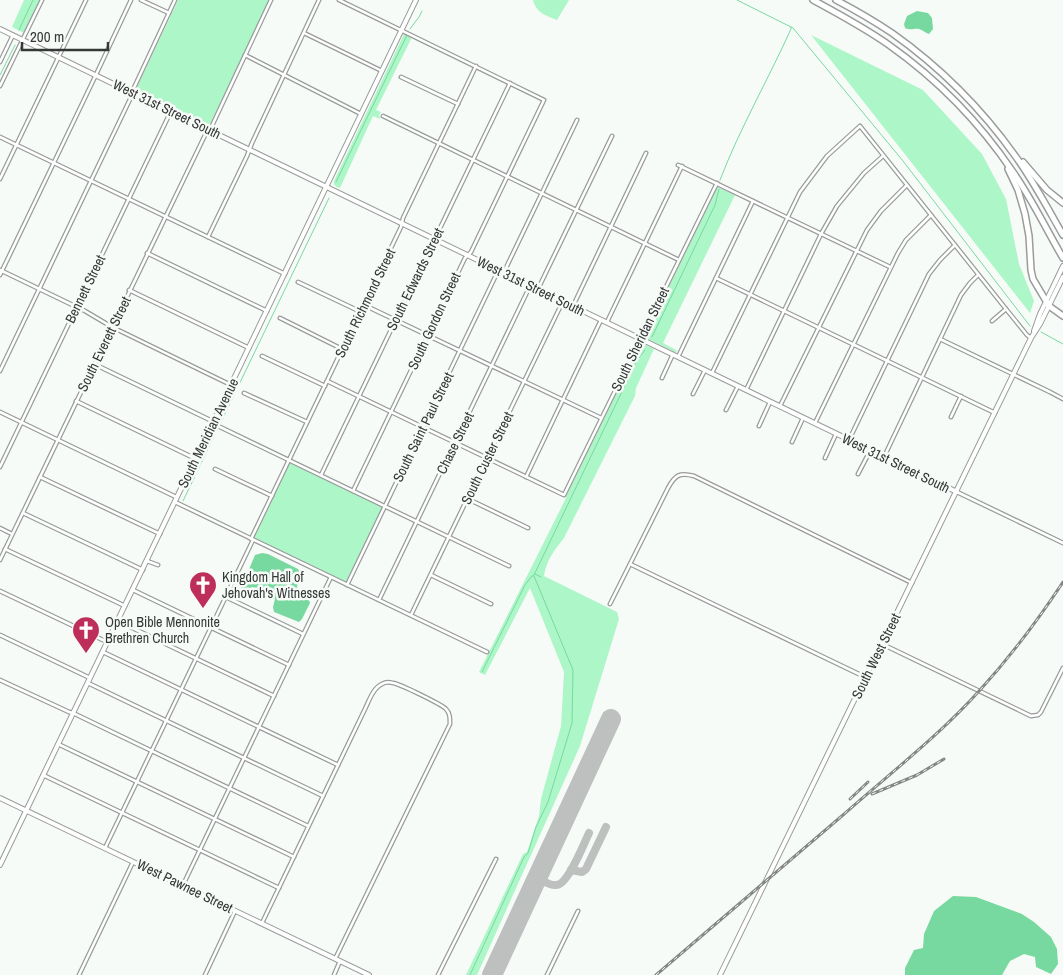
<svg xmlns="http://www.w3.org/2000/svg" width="1063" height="975" font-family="'Archivo Narrow',sans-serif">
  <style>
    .green { fill: #adf6c8 }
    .water { fill: #77d99f }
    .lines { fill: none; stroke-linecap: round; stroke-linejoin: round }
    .stream { stroke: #77d99f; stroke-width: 1 }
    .taxiway { stroke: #bdc0be; stroke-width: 8 }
    .runway { stroke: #bdc0be; stroke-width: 20 }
    .street-casing { stroke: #999c9a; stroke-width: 5 }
    .secondary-casing { stroke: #999c9a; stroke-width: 6 }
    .highway-casing { stroke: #999c9a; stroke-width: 8 }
    .street { stroke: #fff; stroke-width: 2.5 }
    .secondary { stroke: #fff; stroke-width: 4 }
    .highway { stroke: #fff; stroke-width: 5 }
    .rail-casing { stroke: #838684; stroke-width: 3 }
    .rail { stroke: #f7fbf8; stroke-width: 1; stroke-dasharray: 4; stroke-linecap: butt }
    .labels { text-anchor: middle; stroke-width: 5; stroke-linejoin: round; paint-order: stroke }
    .street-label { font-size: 14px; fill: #363837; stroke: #f7fbf8 }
    .poi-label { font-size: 14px; fill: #363837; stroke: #f7fbf8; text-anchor: start }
  </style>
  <rect width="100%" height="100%" fill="#f7fbf8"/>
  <g class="green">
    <polygon points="24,0 40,0 24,33 12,27"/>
    <polygon points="178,0 270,0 209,126 135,91"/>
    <path d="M533 0H569L557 20C547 16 536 13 533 0Z"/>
    <path d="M404 34 412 37 376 110 381 112 379 115 380 119 373 116 340 188C336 187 333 185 334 181Z"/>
    <polygon points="811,35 923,90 982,154 1006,199 1019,264 1034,301 1030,313"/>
    <polygon points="717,187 735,195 663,343 678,351 675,352 646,338 645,336"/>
    <path d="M641 343 654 349 636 388 635 396 564 538C555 549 546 561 544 576L617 612 619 619 580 746 477 975H466L523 854 527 852 539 816 541 799 561 726 564 672 530 588 485 675 479 672 566 498V496L639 346Z"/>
    <polygon points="289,460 385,506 347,585 251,539"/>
  </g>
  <g class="water">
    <path d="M917 11 928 13 932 18 933 29 929 34C926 33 922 30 919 29 914 28 912 31 905 28L904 24 907 16Z"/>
    <polygon points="262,553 268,554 298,569 300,573 297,587 307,594 310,603 302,619 299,622 274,612 273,607 275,599 272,595 252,587 243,595 239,593 255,555"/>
    <polygon points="953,896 976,897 1022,914 1034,922 1051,937 1057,949 1058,964 1051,974 1036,967 1035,957 1024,954 1010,961 1002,975 905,975 905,968 914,950 923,948 924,934 934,911"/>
  </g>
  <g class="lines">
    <g class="stream">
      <polyline points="737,0 793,28 903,161 1030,326"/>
      <polyline points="410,29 419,17 422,11"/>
      <polyline points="19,30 33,0"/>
      <polyline points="0,75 15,45"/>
      <path d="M720 180C740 128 768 80 791 29V27"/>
      <polyline points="336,182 407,35"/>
      <polyline points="1041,332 1063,344"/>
      <polyline points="652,337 715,205 719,189"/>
      <polyline points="220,424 329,198"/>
      <polyline points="183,501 218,428"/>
      <polyline points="535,574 541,577"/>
      <polyline points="482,672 525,585 531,577 534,575 617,402 637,360 645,350"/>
      <polyline points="470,975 524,857 528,853 536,827 548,802 572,723 573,670 534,576"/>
    </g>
    <g class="taxiway">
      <polyline points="571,870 582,872 586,869 606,827"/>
      <path d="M537 878C542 880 550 886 556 885 568 885 584 843 589 833"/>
    </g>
    <polyline class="runway" points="492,975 611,719"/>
    <g class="street-casing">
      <g id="street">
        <polyline points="141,0 169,13"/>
        <polyline points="339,0 544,100 471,252 465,258 353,491"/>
        <polyline points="304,33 382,71"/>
        <polyline points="245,55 361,114"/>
        <polyline points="0,62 13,35"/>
        <polyline points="401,77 458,104"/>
        <polyline points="0,86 42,0"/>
        <polyline points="132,92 175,0"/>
        <polyline points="383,116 679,260"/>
        <polyline points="210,130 271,0"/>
        <polyline points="0,137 285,274"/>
        <polyline points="678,165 890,267"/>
        <polyline points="0,179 86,0"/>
        <polyline points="208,237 247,156 252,143 319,0"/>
        <polyline points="147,253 267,311"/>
        <polyline points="0,270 85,311 112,327 231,385"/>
        <polyline points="504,272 577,120"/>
        <polyline points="0,275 93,81 131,0"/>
        <polyline points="716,278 995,413"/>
        <polyline points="298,282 361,312"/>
        <polyline points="538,289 612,136"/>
        <polyline points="129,290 249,348"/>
        <polyline points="364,305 601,418"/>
        <polyline points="573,306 646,153"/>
        <polyline points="280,318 342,349"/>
        <polyline points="992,321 1006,309"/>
        <polyline points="607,322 682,166"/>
        <polyline points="940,339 1050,392 1063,399"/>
        <polyline points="262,356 325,386"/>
        <polyline points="678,357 753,201"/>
        <polyline points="94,364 210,420 218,426 509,566"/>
        <polyline points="0,371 133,93"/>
        <polyline points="712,373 800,192 827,156 860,126 1006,309 1027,335 1031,338"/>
        <polyline points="662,378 673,354"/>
        <polyline points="327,381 564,495 717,183"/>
        <polyline points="746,390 821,234 837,206 864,173 883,156"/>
        <polyline points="244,393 307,422"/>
        <polyline points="693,394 705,370"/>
        <polyline points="76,401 196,459"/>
        <polyline points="780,406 867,230 881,211 907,185"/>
        <polyline points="726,410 738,386"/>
        <polyline points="0,412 176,497"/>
        <polyline points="951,417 961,396"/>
        <polyline points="815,423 898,253 906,240 931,215"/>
        <polyline points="759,426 770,402"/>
        <polyline points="849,440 929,274 940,260 955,245"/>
        <polyline points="792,442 803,418"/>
        <polyline points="884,457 961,295 970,283 978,275"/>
        <polyline points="825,458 836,434"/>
        <polyline points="0,467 171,111"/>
        <polyline points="215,469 272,496"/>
        <polyline points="858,474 870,451"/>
        <polyline points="321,475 510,83"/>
        <polyline points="40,477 160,534"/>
        <polyline points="526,477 601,320"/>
        <polyline points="957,492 1063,543"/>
        <polyline points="468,499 528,528"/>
        <polyline points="175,502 487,652"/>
        <polyline points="23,513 143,570"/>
        <polyline points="0,528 12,534"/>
        <polyline points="251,539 401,227 403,218 476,66"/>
        <polyline points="5,549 125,606"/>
        <polyline points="0,560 208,129"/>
        <polyline points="147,561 158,565"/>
        <polyline points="630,564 865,677"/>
        <polyline points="431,575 491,604"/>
        <polyline points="347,585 498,271"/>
        <polyline points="133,590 289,665"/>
        <polyline points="0,591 107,642"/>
        <polyline points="226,597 303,634"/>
        <polyline points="379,600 530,286"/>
        <path d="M610 604 668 488C675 475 680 472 694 476L912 583"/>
        <polyline points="411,615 563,301"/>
        <polyline points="118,621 274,696"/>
        <polyline points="0,635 90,678"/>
        <polyline points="882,644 1031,716 1038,715 1041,712 1063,668"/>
        <polyline points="103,652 338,765"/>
        <polyline points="0,680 69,712 73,713 104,728 308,826"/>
        <polyline points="88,683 323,796"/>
        <polyline points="58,744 294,857"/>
        <polyline points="43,775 279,888"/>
        <polyline points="105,848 253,540"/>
        <polyline points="183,885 331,577"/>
        <path d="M262 923 365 709C369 701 373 688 382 684 385 682 390 682 393 683 400 684 441 704 446 709 450 713 450 718 450 724L335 959"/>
        <polyline points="79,975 133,862"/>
        <polyline points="205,975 235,911"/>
        <polyline points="334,975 340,961"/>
        <polyline points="438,975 496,859"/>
        <polyline points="547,975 578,911"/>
      </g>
    </g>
    <g class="secondary-casing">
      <g id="secondary">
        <polyline points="0,29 957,492"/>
        <polyline points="1034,331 1040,314 1063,266"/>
        <polyline points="0,798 369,975"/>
        <polyline points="0,865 416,0"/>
        <polyline points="720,975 1031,338 1040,324 1063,277"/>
      </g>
    </g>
    <g class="highway-casing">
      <g id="highway">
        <path d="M813 0C839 14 865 28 889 45 937 79 980 123 1013 172 1032 199 1046 229 1063 258"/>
        <path d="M836 0C855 10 874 21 892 33 940 67 982 109 1016 157 1034 182 1048 209 1063 235"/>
        <polyline points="1023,162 1047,190 1063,203"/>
        <polyline points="1008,169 1018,190 1025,214 1029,236 1031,270 1033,279 1049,306 1063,316"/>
      </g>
    </g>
    <use href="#street" class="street"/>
    <use href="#secondary" class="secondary"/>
    <use href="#highway" class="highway"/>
    <g class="rail-casing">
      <g id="rail">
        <polyline points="872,794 917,775 944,759"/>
        <polyline points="850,799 868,782"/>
        <path d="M656 975C718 922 781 868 843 815 889 774 939 736 980 690 1011 656 1038 620 1063 582"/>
      </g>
    </g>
    <use href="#rail" class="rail"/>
  </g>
  <defs>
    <g id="church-pin" transform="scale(1.4375)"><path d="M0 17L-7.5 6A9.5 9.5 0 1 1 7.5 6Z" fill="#bd2e5a" stroke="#f7fbf8"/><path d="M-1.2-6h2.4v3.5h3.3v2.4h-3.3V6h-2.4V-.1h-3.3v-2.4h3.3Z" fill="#fff"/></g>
  </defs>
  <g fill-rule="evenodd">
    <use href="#church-pin" x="203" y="585"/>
    <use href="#church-pin" x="86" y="630"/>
  </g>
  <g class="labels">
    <g class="street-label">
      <text transform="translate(167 109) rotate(26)" y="5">West 31st Street South</text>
      <text transform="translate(415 279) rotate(-64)" y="5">South Edwards Street</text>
      <text transform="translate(531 286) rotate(26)" y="5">West 31st Street South</text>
      <text transform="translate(85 289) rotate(-64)" y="5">Bennett Street</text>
      <text transform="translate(365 303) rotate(-64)" y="5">South Richmond Street</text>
      <text transform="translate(434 321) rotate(-65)" y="5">South Gordon Street</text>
      <text transform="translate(640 339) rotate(-64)" y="5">South Sheridan Street</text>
      <text transform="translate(104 344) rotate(-64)" y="5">South Everett Street</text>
      <text transform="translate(423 427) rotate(-64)" y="5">South Saint Paul Street</text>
      <text transform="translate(208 433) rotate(-64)" y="5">South Meridian Avenue</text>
      <text transform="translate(455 443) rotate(-64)" y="5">Chase Street</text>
      <text transform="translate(487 458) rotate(-64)" y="5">South Custer Street</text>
      <text transform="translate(896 463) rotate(26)" y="5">West 31st Street South</text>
      <text transform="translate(876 656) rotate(-64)" y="5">South West Street</text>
      <text transform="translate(185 886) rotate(26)" y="5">West Pawnee Street</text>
    </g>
    <g class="poi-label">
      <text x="222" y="582">Kingdom Hall of<tspan x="222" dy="16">Jehovah's Witnesses</tspan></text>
      <text x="105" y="627">Open Bible Mennonite<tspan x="105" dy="16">Brethren Church</tspan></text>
    </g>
  </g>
  <path d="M22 42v8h86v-8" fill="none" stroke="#363837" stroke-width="2.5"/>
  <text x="30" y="42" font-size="15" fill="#363837" stroke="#f7fbf8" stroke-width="4" paint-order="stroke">200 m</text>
</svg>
